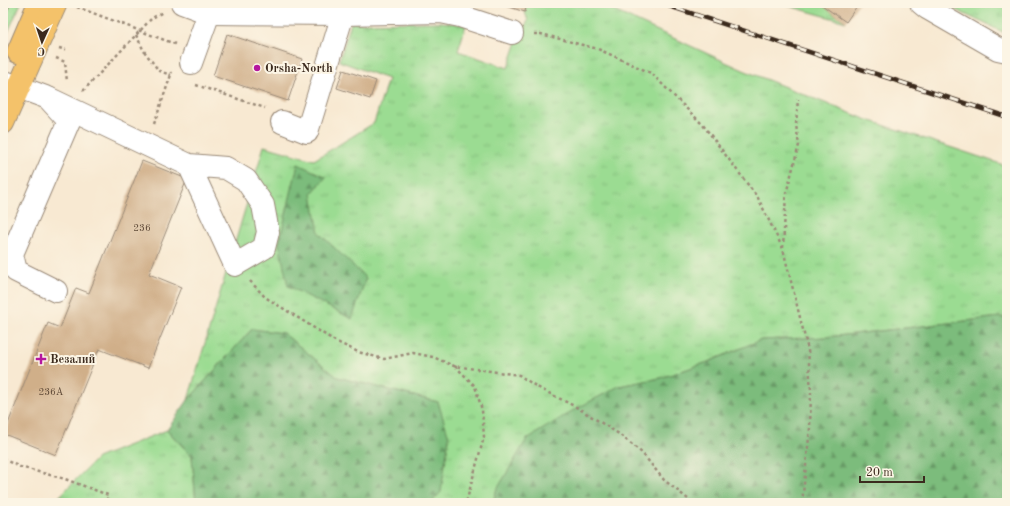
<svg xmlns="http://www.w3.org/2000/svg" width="1010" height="506" font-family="'Old Standard TT',serif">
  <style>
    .grass { fill: url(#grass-tufts); stroke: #6b8358 }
    .forest { fill: url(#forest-firs); stroke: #5c734d }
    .building { fill: #d0af89 }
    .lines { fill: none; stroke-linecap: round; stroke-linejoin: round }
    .minor-casing { stroke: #9a8a78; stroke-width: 24 }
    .major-casing { stroke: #9a8a78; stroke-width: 24 }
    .path { stroke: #9a8a78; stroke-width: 2.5; stroke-dasharray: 3 3; stroke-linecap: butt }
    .minor { stroke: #fff; stroke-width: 22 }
    .major { stroke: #f4c26a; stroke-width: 22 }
    .rail-casing { stroke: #3b2a1e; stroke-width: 4.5 }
    .rail { stroke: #fcf5e5; stroke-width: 3; stroke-dasharray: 9; stroke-linecap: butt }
    .poi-dot { fill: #b5179e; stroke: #fcf5e5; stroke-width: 1.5 }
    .labels { text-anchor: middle; stroke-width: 4; stroke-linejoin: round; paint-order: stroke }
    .number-label { font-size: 10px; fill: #604b39 }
    .poi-label { font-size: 12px; font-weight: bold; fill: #3b2a1e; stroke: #fcf5e5; text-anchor: start }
  </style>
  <defs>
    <pattern id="grass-tufts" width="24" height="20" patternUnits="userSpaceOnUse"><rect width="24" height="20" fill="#9bdc92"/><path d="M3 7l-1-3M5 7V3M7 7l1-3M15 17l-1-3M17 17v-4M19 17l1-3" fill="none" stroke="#86bd7d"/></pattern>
    <pattern id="forest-firs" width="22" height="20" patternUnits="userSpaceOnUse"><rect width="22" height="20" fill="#7cbc7c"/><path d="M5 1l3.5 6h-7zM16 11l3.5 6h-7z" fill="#679965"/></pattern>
  </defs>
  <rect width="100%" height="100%" fill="#fcf5e5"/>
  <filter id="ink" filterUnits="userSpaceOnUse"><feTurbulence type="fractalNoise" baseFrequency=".025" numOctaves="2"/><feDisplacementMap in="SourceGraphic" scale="8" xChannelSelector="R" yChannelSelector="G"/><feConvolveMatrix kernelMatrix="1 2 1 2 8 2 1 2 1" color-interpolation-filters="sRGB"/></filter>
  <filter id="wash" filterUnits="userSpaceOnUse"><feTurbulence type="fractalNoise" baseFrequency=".012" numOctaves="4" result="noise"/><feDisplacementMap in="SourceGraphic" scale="16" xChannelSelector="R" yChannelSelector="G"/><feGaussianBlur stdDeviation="0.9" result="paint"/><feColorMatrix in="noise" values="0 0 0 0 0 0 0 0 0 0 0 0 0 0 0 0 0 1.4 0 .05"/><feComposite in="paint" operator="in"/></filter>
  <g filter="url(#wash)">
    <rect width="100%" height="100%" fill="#f8e9d2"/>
    <g class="grass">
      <polygon points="3,3 21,3 3,43"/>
      <polygon points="527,3 597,3 743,70 865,119 1007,166 1007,319 1000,317 828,337 761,340 708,362 661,378 619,386 496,491 493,503 431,503 441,491 438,402 337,377 283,333 252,329 188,400 264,146 314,160 374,123 388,79 339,61 351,23 441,22 466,25 458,51 508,68 517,42 528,21 525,12"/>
      <polygon points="778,3 819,3 846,22"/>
      <polygon points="941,3 1007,3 1007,34"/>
      <polygon points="167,430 192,456 196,503 53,503 97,458"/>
    </g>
    <g class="forest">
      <polygon points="298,164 326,177 312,193 319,233 366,278 352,319 288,286 279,243"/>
      <polygon points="1000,317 1007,319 1007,503 493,503 496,491 527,439 572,411 619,386 661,378 708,362 761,340 828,337"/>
      <polygon points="252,329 283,333 337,377 438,402 449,437 441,492 431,503 196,503 192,456 167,430 188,400"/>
    </g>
    <g id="blocks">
      <g class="building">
        <polygon points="497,3 527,3 525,12"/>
        <polygon points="819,3 859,3 846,22"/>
        <polygon points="227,34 302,59 288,101 213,76"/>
        <polygon points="343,70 376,81 370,99 337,88"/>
        <polygon points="142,161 187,179 149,274 181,287 148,368 99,349 56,455 4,434 48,323 60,328 76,288 89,293"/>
      </g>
    </g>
  </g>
  <g filter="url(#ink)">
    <use href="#blocks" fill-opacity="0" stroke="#9a8a78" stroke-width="1"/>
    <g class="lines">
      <g class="minor-casing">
        <g id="minor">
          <polyline points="182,3 209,13 343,14 441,12 460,16 512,33"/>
          <polyline points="921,3 927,8 998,49 1007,51"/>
          <polyline points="191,63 209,13"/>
          <polyline points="5,82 48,98 69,121 12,254 16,271 56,291"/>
          <polyline points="48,98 189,165 235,265 264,248 268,232 263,205 246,180 226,168 189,165"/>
          <polyline points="282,122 307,132 343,14"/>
        </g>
      </g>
      <g class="major-casing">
        <g id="major">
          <polyline points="18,52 39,3"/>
          <polyline points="3,123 56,3"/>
        </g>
      </g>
      <g class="path">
        <polyline points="77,7 175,44"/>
        <polyline points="3,20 10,3"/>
        <polyline points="534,34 541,34 598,49 651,73 703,125 758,198 783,249 808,350 811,391 810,428 802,503"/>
        <polyline points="136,35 144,51 159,71 171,75"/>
        <polyline points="59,48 66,50"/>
        <polyline points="56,58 65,62 67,82"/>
        <polyline points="196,85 265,108"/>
        <polyline points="83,91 152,18 163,12"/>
        <polyline points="154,124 172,72"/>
        <polyline points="3,152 6,145"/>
        <polyline points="783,248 786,194 799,145 796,125 798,99"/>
        <polyline points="250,281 265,297 335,341 358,352 384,359 413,353 433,357 454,366 519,375 537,387 578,408 619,434 642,453 664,480 693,503"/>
        <polyline points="455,366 475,386 482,410 484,437 466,503"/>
        <polyline points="3,459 20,467 65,479 108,495 106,503"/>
      </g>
      <use href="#minor" class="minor"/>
      <use href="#major" class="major"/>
      <g class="rail-casing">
        <polyline id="rail" points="660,3 1007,117"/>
      </g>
      <use href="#rail" class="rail"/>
    </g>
  </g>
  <g class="poi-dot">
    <circle cx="257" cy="68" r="4"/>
    <path d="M39 353h4v4h4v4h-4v4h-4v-4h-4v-4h4z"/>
  </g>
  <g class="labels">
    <g class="number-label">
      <text x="142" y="231">236</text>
      <text x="51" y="395">236А</text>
    </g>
    <g class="poi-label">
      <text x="265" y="72">Orsha-North</text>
      <text x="50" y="363">Везалий</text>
    </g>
  </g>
  <rect width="1010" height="506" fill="none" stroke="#fcf5e5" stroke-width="16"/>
  <g transform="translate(42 42) rotate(183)" stroke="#fcf5e5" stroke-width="3" paint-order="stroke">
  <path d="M0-3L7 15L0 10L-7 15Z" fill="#3b2a1e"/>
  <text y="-6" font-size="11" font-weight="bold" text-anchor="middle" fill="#3b2a1e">С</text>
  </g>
  <path d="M860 476v6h64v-6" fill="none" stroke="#3b2a1e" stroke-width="2"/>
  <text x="866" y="476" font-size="12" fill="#3b2a1e" stroke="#fcf5e5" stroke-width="3" paint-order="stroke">20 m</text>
</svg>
